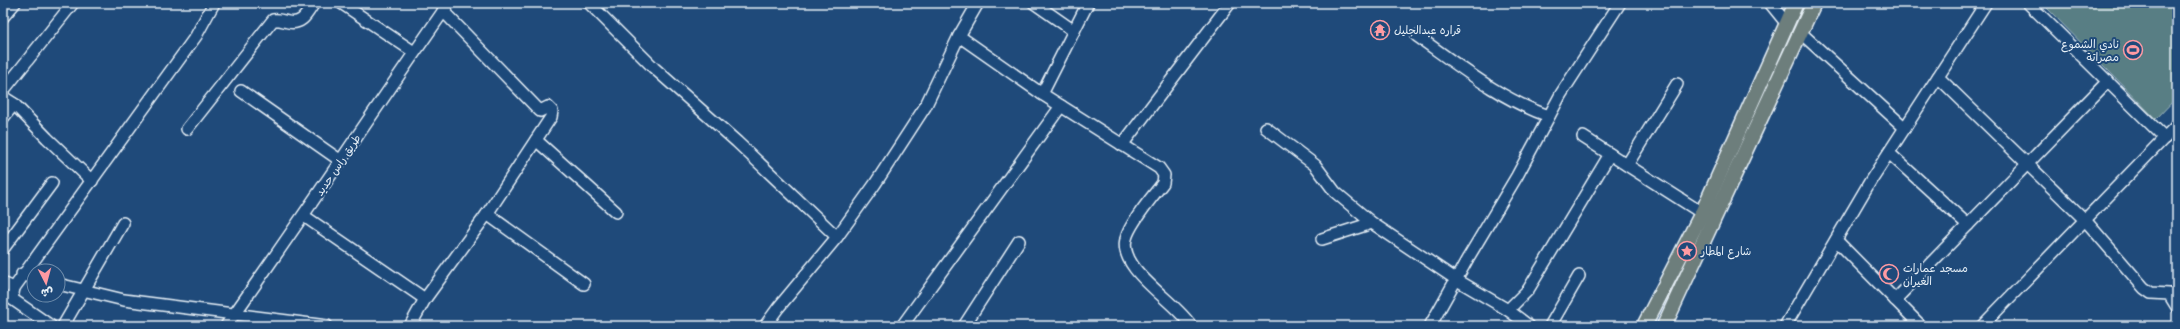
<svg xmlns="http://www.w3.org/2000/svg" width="2180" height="329" font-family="Mali,'Playpen Sans Arabic',sans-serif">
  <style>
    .garden { fill: #587e84; stroke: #a0b8be }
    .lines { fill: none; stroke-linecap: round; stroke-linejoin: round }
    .minor-casing { stroke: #e8f1f8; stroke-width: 14 }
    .major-casing { stroke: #e8f1f8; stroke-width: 17 }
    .minor { stroke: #1f4a7a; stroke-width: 11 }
    .major { stroke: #6d7e7c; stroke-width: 14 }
    .labels { text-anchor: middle; stroke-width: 4; stroke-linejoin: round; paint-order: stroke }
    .poi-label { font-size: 11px; fill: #e8f1f8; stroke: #1f4a7a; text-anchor: start }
    .street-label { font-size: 11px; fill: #e8f1f8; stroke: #1f4a7a }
  </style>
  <rect width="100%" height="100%" fill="#1f4a7a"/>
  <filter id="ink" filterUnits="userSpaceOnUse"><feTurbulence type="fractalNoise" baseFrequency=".025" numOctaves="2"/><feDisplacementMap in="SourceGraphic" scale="8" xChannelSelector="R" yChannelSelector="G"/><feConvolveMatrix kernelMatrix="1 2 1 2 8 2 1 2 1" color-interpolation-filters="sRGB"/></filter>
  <g filter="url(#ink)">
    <polygon class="garden" points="2042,3 2177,3 2177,97 2156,119"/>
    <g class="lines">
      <g class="minor-casing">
        <g id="minor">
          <polyline points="341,3 414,52"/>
          <polyline points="589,3 654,68 737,142 837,237"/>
          <polyline points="1034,3 1074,31"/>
          <polyline points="1770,3 1787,24"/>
          <polyline points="2028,3 2165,138"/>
          <polyline points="3,17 15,3"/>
          <polyline points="1801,33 1905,128"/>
          <path d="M959 36 1042 94 1159 168 1164 175 1163 183C1153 196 1129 224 1126 239 1118 270 1176 301 1191 326"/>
          <path d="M1417 36C1458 65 1501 100 1549 116"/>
          <polyline points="1938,77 2085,220 2144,288 2151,293 2169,294 2177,307"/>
          <polyline points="3,91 73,3"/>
          <polyline points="241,91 341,161"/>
          <polyline points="1042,94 1088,3"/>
          <polyline points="3,97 14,104 47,138 92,181"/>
          <polyline points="3,118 14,104"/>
          <polyline points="1266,128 1315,165 1335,192 1372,223 1457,280 1508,310 1529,326"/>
          <path d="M187 129 273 20C279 19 283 21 288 22 303 25 307 13 314 3"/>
          <polyline points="1583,137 1702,213"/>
          <polyline points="536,140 616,212"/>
          <polyline points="1122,145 1230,3"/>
          <polyline points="1889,153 1968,225"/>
          <polyline points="1627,165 1677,84"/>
          <polyline points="487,214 584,284"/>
          <polyline points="304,216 425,299 487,214 551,117 552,111 548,107 540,111 443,11"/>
          <polyline points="1322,239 1372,223"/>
          <polyline points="1836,240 1921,326"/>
          <polyline points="3,249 52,183"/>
          <polyline points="22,274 34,278"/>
          <polyline points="3,283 14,288"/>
          <polyline points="58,284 124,300 327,326"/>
          <polyline points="1895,300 2108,81"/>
          <polyline points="1508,310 1528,290 1610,154"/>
          <polyline points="51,326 12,299 14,288 196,36 214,3"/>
          <polyline points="63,326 123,223"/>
          <path d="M226 326C302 219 374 110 449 3"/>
          <polyline points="410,326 425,299"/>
          <polyline points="765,326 778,308 837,237 875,184 925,107 959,36 978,3"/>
          <polyline points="902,326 1061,106"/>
          <polyline points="964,326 1019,241"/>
          <polyline points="1430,326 1468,258 1517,176 1561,94 1620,3"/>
          <polyline points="1550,326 1579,276"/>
          <polyline points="1785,326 1871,180 1986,3"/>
          <polyline points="1982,326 2177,125"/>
        </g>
      </g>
      <g class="major-casing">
        <g id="major">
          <polyline points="1644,326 1702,213 1796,3"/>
          <polyline points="1664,326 1814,3"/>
        </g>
      </g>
      <use href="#minor" class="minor"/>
      <use href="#major" class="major"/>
    </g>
  </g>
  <defs>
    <g id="temple-ring" transform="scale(1)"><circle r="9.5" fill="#1f4a7a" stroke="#ff9aa2" stroke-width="1.5"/><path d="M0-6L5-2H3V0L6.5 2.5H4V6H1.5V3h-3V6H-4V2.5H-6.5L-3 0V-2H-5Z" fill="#ff9aa2"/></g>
    <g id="stadium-ring" transform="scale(1)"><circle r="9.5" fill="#1f4a7a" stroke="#ff9aa2" stroke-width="1.5"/><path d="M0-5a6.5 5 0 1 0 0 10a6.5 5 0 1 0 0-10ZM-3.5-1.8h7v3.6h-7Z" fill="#ff9aa2"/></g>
    <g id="sight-ring" transform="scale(1)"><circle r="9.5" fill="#1f4a7a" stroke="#ff9aa2" stroke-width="1.5"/><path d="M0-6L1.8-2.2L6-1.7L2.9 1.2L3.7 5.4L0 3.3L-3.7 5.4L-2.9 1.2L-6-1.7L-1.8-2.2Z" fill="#ff9aa2"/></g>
    <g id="mosque-ring" transform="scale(1)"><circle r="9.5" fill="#1f4a7a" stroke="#ff9aa2" stroke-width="1.5"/><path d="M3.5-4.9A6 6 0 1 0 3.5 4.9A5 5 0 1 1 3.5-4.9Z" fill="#ff9aa2"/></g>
  </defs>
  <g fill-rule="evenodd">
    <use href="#temple-ring" x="1380" y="30"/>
    <use href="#stadium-ring" x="2133" y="50"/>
    <use href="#sight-ring" x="1687" y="251"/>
    <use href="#mosque-ring" x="1889" y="274"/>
  </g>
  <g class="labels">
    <g class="poi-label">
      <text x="1394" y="34">قراره عبدالجليل</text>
      <text x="2119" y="48" text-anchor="end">نادي الشموع<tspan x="2119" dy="13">مصراتة</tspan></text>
      <text x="1701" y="255">شارع المطار</text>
      <text x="1903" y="272">مسجد عمارات<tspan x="1903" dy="13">الغيران</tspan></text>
    </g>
    <g class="street-label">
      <text transform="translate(338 165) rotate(-56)" y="4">طريق راس حديد</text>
    </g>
  </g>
  <rect width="2180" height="329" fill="none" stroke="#1f4a7a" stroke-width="16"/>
  <rect x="8" y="8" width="2164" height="313" fill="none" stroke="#e8f1f8" stroke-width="1.5" filter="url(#ink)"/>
  <g transform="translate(46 283) rotate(174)"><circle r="19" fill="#1f4a7a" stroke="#6f8dac"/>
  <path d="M0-3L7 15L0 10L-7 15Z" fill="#ff9aa2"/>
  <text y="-6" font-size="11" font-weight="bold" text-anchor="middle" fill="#e8f1f8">ش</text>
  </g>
</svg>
